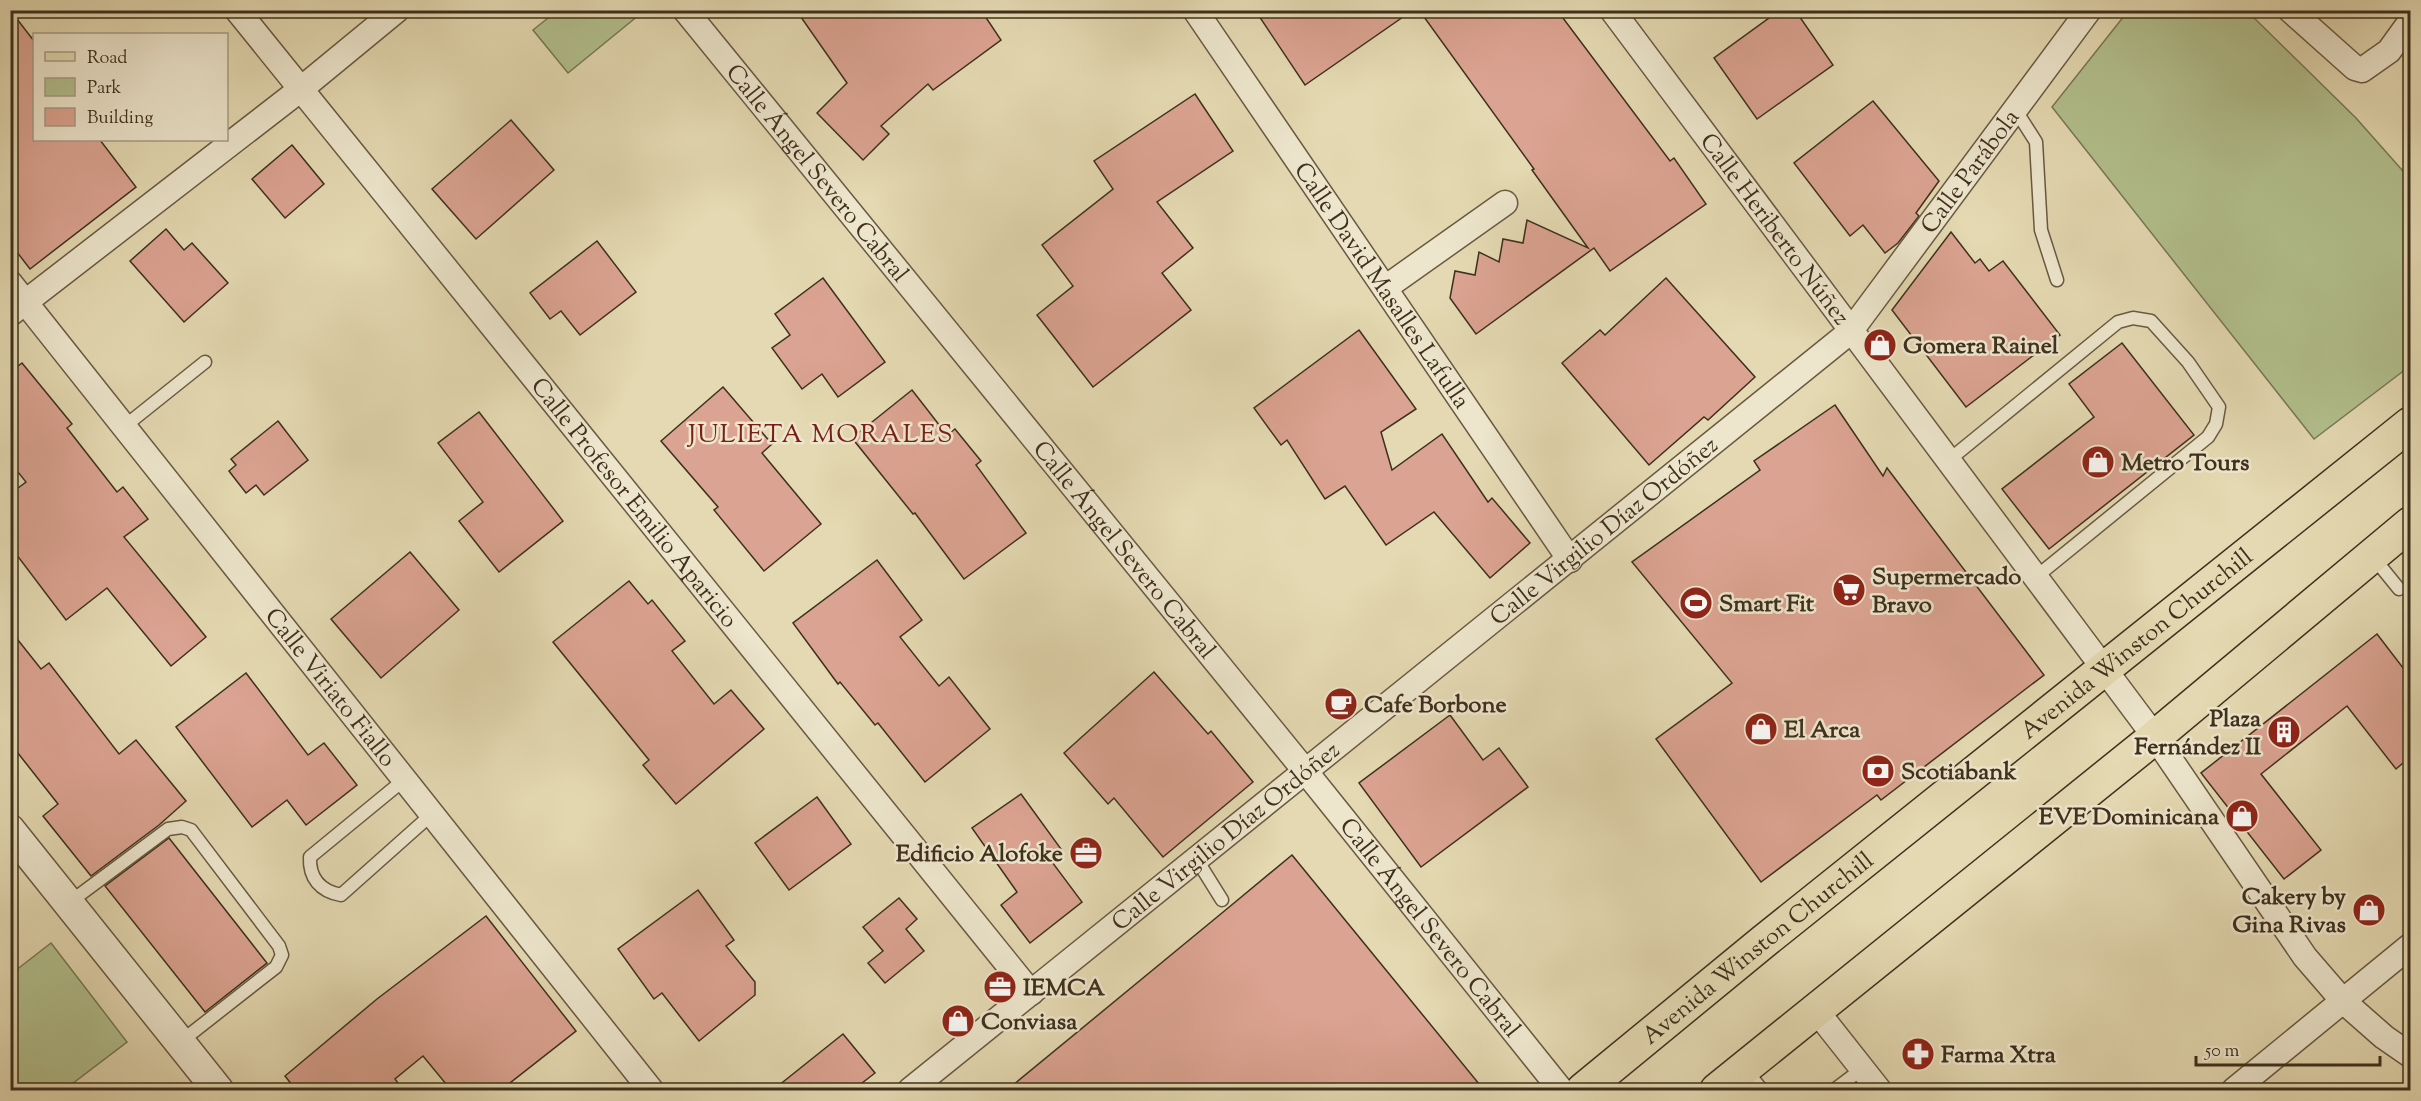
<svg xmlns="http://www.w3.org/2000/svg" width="2421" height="1101" font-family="'Sorts Mill Goudy',serif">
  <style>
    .green { fill: #b2c08d; stroke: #787855; stroke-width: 1.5 }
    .building { fill: #dba391; stroke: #3e301d; stroke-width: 1.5 }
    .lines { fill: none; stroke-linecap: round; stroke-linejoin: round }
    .service-casing { stroke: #685a42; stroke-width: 15 }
    .minor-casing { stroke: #685a42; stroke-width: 27 }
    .tertiary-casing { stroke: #685a42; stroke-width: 33 }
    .primary-casing { stroke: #3e301d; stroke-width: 36 }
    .service { stroke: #ede6cd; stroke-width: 12 }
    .minor { stroke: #ede6cd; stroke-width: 24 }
    .tertiary { stroke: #ede6cd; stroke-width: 30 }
    .primary { stroke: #e4d9b2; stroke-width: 33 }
    .labels { text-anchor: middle; stroke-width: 5; stroke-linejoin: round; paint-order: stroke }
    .street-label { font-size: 24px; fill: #3e301d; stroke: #ede6cd }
    .poi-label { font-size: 24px; font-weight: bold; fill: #3e301d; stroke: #ede6cd; text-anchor: start }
    .neighbourhood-label { font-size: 26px; letter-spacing: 1.5px; fill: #7a1f14; stroke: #ede6cd }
  </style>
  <rect width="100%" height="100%" fill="#e4d9b2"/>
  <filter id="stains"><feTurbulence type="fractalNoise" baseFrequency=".00333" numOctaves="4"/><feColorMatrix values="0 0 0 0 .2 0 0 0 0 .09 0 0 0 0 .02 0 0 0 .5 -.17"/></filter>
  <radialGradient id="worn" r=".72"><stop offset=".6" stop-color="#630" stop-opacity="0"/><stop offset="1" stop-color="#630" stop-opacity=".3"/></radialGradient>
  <g class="green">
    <polygon points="558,10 635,11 639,15 568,73 533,30"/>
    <polygon points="2128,11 2247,11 2356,118 2410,179 2410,366 2314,439 2052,107"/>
    <polygon points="51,943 127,1042 64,1090 11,1090 11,974"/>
  </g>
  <g class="building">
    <polygon points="10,10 34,41 34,140 100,140 136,187 30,269 10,243"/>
    <polygon points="796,10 981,10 1001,40 933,90 928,84 881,126 889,134 863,160 817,113 847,83"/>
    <polygon points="1255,10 1413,10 1305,85"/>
    <polygon points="1419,10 1557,10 1670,161 1674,158 1706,204 1610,271 1594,248 1476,334 1450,298 1455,271 1475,275 1479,252 1499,262 1503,239 1523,243 1527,220 1588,248 1532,170 1534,169"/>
    <polygon points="1780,10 1795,10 1833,65 1757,119 1714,58"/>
    <polygon points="1195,94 1233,151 1157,202 1193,248 1162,273 1191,310 1093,387 1037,315 1073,286 1042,245 1113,189 1094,161"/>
    <polygon points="1873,101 1939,181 1916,213 1919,216 1898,243 1885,253 1863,225 1850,236 1794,163"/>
    <polygon points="511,120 554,170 476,239 432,189"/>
    <polygon points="292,145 324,184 285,218 252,179"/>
    <polygon points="166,229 184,250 192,243 228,283 184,322 130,261"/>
    <polygon points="1951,232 1975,263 1980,259 1989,271 2003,261 2060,335 1966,407 1892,310"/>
    <polygon points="597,241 636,292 580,335 561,311 550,319 530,293"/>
    <polygon points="823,278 885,362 838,397 822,374 802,389 772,348 790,335 775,314"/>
    <polygon points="1666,278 1755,377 1708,420 1704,417 1649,465 1562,363 1600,330 1605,335"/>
    <polygon points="1359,330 1416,409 1381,432 1392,470 1442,434 1488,502 1492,498 1530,543 1490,578 1434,512 1386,545 1345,486 1325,499 1287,440 1281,445 1254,408"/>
    <polygon points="2122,343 2194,435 2049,549 2002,489 2094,417 2069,384"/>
    <polygon points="22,363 72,424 67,428 117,492 123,487 148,519 124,537 206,637 171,666 107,588 66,620 10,546 10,494 26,482 10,462 10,372"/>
    <polygon points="723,387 772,444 762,453 821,524 764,571 714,510 718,507 661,441"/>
    <polygon points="912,390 947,435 955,429 981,461 976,465 1026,533 964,579 915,513 913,514 852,438"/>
    <polygon points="1835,405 1883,476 1887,468 2044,675 1881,800 1877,795 1761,882 1656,739 1732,683 1632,562 1760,470 1754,461"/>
    <polygon points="479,412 563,521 499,572 459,521 483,502 438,443"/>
    <polygon points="278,421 308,460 264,495 256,485 246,493 229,471 236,465 231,459"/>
    <polygon points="410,552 459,610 381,678 331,619"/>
    <polygon points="877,560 922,620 900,637 939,686 949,677 990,729 925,782 878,723 875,725 840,682 838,684 793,623"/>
    <polygon points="629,581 648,604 652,600 685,641 672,651 714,704 731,690 764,729 676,804 643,765 649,760 553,642"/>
    <polygon points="10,630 41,669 49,663 119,754 136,740 186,801 159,825 91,876 43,816 58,804 10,743"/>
    <polygon points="2377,634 2410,677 2410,757 2396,769 2347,706 2261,774 2321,850 2284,879 2201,773"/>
    <polygon points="1154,672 1208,734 1211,731 1253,782 1163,857 1114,798 1108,804 1064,753"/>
    <polygon points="246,673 308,755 324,743 357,785 306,825 287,800 252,827 176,727"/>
    <polygon points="1450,715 1483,760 1499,748 1528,787 1421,867 1359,783"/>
    <polygon points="1021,794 1061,849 1049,858 1082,902 1030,943 1001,905 1017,892 972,828"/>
    <polygon points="817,797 851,844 789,890 755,843"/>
    <polygon points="169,838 267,963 205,1012 105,886"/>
    <polygon points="1292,855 1484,1090 1007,1090 1228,908"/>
    <polygon points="698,890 734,940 726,946 755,982 755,995 699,1041 662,993 654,999 618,949"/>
    <polygon points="899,898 917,919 906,929 924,951 885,983 868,963 883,951 863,927"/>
    <polygon points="486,916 576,1031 501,1090 451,1090 423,1056 395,1079 403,1090 296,1090 285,1076 377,999"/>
    <polygon points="843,1034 875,1073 853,1090 773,1090"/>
  </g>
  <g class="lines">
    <g class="service-casing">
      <g id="service">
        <polyline points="2015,109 2036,142 2041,230 2057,280"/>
        <polyline points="125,426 205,362"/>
        <polyline points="1949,460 2118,322 2133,318 2151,321 2188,362 2219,407 2216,424 2208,437 2036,577"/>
        <polyline points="2373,557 2399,589"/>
        <path d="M405 779 310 857C309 878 320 891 341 895L432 814"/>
        <polyline points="1197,860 1222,900"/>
        <polyline points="70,902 168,829 182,827 191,830 279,946 282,955 276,967 179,1043"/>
        <polyline points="1745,1069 1762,1090"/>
        <polyline points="1834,1090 1862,1069"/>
      </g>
    </g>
    <g class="minor-casing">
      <g id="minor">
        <path id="s1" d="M237 10 1031 993"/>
        <path id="s2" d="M685 10 1306 772 1561 1090"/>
        <path id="s3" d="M1195 10 1570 560"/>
        <path id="s4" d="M1612 10 2155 737 2305 957 2343 1001 2384 1037 2410 1055"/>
        <polyline points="2290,10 2355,68 2362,70 2389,51 2410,22"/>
        <path id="s5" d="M10 283 651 1090"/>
        <polyline points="1385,288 1505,203"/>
        <polyline points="10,314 301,89 397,10"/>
        <polyline points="1815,1009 1879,1090"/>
        <path id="s6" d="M910 1090 1850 332 2089 10"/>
        <polyline points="2234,1090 2410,946"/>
      </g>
    </g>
    <g class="tertiary-casing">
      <polyline id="tertiary" points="10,830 218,1090"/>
    </g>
    <g class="primary-casing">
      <g id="primary">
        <path id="s7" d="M1583 1090 1763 942 2410 424"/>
        <polyline points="1717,1090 2155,737 2410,524"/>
      </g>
    </g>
    <use href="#service" class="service"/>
    <use href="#minor" class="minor"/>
    <use href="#tertiary" class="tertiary"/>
    <use href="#primary" class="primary"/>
  </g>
  <defs>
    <g id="shop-disc" transform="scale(1.725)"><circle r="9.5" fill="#8f2418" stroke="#ede6cd"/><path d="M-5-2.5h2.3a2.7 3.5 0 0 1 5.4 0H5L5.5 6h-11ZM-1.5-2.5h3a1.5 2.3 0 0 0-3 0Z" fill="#fff"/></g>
    <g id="supermarket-disc" transform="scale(1.725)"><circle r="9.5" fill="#8f2418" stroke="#ede6cd"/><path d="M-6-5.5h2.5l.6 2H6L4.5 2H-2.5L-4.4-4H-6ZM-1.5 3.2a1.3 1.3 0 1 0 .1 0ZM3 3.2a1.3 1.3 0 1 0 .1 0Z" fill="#fff"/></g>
    <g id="stadium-disc" transform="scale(1.725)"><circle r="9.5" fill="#8f2418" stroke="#ede6cd"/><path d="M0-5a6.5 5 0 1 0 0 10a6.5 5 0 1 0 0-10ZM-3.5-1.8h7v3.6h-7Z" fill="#fff"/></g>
    <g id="cafe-disc" transform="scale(1.725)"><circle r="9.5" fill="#8f2418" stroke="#ede6cd"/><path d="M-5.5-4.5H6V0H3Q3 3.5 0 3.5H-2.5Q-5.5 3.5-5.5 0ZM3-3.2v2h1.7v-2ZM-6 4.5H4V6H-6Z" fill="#fff"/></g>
    <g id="building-disc" transform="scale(1.725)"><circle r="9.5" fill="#8f2418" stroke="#ede6cd"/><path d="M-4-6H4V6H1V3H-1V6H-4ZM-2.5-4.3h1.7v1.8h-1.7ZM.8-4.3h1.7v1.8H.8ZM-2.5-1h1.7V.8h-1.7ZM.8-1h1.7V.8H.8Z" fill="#fff"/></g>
    <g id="bank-disc" transform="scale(1.725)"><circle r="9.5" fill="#8f2418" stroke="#ede6cd"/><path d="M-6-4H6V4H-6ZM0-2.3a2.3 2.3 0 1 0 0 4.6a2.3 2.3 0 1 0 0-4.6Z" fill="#fff"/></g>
    <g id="office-disc" transform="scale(1.725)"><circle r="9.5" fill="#8f2418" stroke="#ede6cd"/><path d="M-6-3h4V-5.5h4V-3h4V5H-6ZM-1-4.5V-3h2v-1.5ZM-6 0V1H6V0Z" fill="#fff"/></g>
    <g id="pharmacy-disc" transform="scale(1.725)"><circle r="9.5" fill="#8f2418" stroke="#ede6cd"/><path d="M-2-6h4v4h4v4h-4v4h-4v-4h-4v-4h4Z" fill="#fff"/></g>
  </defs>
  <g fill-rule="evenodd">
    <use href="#shop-disc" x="1880" y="345"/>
    <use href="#shop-disc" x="2098" y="462"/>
    <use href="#supermarket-disc" x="1849" y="590"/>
    <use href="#stadium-disc" x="1696" y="603"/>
    <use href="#cafe-disc" x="1341" y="704"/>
    <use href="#shop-disc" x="1761" y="729"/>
    <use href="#building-disc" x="2284" y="732"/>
    <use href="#bank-disc" x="1878" y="771"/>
    <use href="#shop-disc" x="2242" y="816"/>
    <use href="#office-disc" x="1086" y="853"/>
    <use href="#shop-disc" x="2369" y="910"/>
    <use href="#office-disc" x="1000" y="987"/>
    <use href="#shop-disc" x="958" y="1021"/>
    <use href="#pharmacy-disc" x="1918" y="1054"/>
  </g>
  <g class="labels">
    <g class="street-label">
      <text dy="8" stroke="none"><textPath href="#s6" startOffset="1408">Calle Parábola</textPath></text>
      <text dy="8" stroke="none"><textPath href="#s2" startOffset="210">Calle Ángel Severo Cabral</textPath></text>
      <text dy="8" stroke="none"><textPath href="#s4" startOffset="273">Calle Heriberto Núñez</textPath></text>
      <text dy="8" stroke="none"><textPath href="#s3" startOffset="333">Calle David Masalles Lafulla</textPath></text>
      <text dy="8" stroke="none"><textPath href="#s1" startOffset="633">Calle Profesor Emilio Aparicio</textPath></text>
      <text dy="8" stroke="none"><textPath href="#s6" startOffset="891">Calle Virgilio Díaz Ordóñez</textPath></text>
      <text dy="8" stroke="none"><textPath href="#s2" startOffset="696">Calle Ángel Severo Cabral</textPath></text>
      <text dy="8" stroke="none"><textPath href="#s7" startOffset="711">Avenida Winston Churchill</textPath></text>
      <text dy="8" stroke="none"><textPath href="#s5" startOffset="516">Calle Viriato Fiallo</textPath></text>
      <text dy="8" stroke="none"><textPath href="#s6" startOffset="405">Calle Virgilio Díaz Ordóñez</textPath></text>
      <text dy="8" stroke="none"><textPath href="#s2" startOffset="1182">Calle Ángel Severo Cabral</textPath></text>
      <text dy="8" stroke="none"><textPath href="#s7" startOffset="225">Avenida Winston Churchill</textPath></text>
    </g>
    <g class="poi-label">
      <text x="1903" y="353">Gomera Rainel</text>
      <text x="2121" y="470">Metro Tours</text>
      <text x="1872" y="584">Supermercado<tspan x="1872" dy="28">Bravo</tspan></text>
      <text x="1719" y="611">Smart Fit</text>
      <text x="1364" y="712">Cafe Borbone</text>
      <text x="2261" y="726" text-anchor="end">Plaza<tspan x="2261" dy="28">Fernández II</tspan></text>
      <text x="1784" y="737">El Arca</text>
      <text x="1901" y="779">Scotiabank</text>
      <text x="2219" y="824" text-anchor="end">EVE Dominicana</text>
      <text x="1063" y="861" text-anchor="end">Edificio Alofoke</text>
      <text x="2346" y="904" text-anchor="end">Cakery by<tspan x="2346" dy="28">Gina Rivas</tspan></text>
      <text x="1023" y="995">IEMCA</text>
      <text x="981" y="1029">Conviasa</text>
      <text x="1941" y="1062">Farma Xtra</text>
    </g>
    <g class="neighbourhood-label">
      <text x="821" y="442">JULIETA MORALES</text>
    </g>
  </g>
  <rect width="2421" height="1101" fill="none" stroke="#e4d9b2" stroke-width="36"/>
  <rect x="12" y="12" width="2397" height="1077" fill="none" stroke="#3e301d" stroke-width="3"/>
  <rect x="18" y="18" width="2385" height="1065" fill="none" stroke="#3e301d" stroke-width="1.5"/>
  <rect x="33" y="33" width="195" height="108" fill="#ede6cd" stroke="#a79d87" stroke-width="1.5"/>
  <rect x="45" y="52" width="30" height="9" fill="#e4d9b2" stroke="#a79d87" stroke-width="1.5"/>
  <text x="87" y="63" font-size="18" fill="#3e301d">Road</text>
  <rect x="45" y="78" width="30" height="18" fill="#b2c08d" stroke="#a79d87" stroke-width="1.5"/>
  <text x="87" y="93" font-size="18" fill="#3e301d">Park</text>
  <rect x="45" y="108" width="30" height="18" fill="#dba391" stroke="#a79d87" stroke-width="1.5"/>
  <text x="87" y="123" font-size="18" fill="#3e301d">Building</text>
  <path d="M2196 1056v9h184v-9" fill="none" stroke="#3e301d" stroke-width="3"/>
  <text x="2205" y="1056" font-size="18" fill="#3e301d" stroke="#ede6cd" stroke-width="4.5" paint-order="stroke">50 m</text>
  <rect width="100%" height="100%" filter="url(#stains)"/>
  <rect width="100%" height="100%" fill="url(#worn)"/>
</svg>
